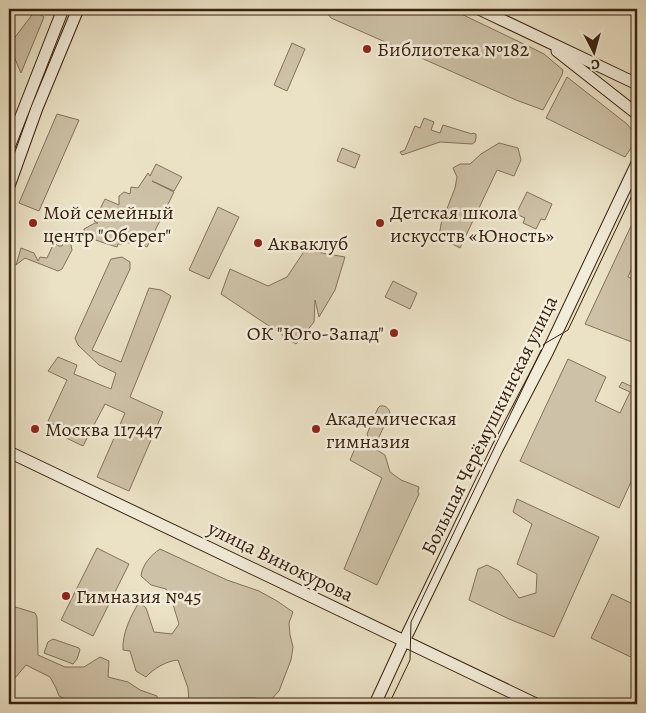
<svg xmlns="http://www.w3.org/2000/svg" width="646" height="713" font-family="Alegreya,serif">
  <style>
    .green { fill: #cdc1a7; stroke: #82715a }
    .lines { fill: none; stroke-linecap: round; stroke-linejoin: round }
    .secondary-casing { stroke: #38210d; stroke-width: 13 }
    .secondary { stroke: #f2ecda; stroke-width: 11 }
    .tram { stroke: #38210d; stroke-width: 1 }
    .poi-dot { fill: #8f2418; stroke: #f2ecda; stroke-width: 2 }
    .labels { text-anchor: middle; stroke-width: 5; stroke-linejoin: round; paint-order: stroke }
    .poi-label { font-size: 20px; fill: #38210d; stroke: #f2ecda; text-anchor: start }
    .street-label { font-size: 20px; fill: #38210d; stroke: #f2ecda }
  </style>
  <rect width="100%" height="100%" fill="#ebe2c6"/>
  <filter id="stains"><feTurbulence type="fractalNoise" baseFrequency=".004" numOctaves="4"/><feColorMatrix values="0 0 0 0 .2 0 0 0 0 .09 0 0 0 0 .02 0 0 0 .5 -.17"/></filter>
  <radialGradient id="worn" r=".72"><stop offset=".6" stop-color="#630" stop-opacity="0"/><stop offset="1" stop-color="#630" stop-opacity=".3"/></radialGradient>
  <g class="green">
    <polygon points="324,9 451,9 534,49 544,54 563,70 562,75 543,110 516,100 331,18"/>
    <polygon points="35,11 44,17 21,73 9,45"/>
    <polygon points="292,43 305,49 287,91 274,85"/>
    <path d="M567 77 627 124C639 137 634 144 625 157L546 118Z"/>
    <polygon points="57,114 79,120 39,211 19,203"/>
    <polygon points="424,118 434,122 431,130 440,133 443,125 472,134 473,133 476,134 476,138 475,142 472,144 440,142 402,155 400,152 405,150 415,126 420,128"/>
    <polygon points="499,143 518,148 521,160 514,176 497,170 460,248 439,237 441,224 455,188 457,177 453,168 460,164 470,164 481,154"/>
    <polygon points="342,148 360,155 355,168 337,161"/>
    <path d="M156 164 182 177 174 191 152 181 174 192 147 247 132 240 131 243H128L125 241 122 244H118L117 247C105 243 94 241 84 233V229L95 223H98L94 221 105 199 119 205V196L124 192 130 194 131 187 138 188 148 173 150 176Z"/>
    <polygon points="527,192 552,204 545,220 541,219 536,229 523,223 525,218 516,214"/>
    <polygon points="218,207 239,217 209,279 189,270"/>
    <polygon points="631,226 637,230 637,256 628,277 637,281 637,344 585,324"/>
    <polygon points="65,241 71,245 72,250 62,269 58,271 25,258 16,265 21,248 34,253 38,261 40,257 47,258 54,243 59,246 62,246"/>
    <polygon points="305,250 345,257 335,290 319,317 315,300 314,322 296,344 221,294 230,269 268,286 287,277"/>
    <polygon points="122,257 130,262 130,269 92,350 121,362 149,288 161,290 171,296 130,397 163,412 129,491 97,477 125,413 105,404 83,446 60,435 62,429 48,421 67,380 48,371 58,357 77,365 74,374 111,389 116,373 99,365 78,345 75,338 111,259"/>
    <polygon points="393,281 417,293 410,309 385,297"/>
    <polygon points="568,359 606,377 595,401 620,413 630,392 619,387 622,382 637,389 637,469 619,508 520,461"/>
    <path d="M380 406C385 405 389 408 390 413L379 437C376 442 374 442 369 440L367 434 378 408Z"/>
    <polygon points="359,439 385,455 390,472 401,480 419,487 418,492 419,494 377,585 344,569 382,478 350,460"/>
    <polygon points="517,499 599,537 554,637 509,619 469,600 478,569 487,565 499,571 519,598 536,593 537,574 517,564 532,524 513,512"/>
    <polygon points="97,548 129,564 93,636 61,620"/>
    <path d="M160 549 227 580 259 591 277 601 293 612 289 623 290 635 293 647 291 660 279 691 267 704 255 698H240L236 704H195L189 702 188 688 178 660C166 661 153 669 146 677L136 671 130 651 123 650C122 633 131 616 139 602L146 608 154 632 172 634 179 624 171 598 166 589 151 585 141 576C142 565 151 555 160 549Z"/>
    <polygon points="612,594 637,606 637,660 591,638"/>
    <polygon points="9,605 35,613 37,617 38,655 65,667 84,667 100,657 109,661 108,677 128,682 140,690 157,696 158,704 75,704 59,696 56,688 50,677 26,665 9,685"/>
    <polygon points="53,639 79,648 80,650 77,659 73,664 44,653 48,642"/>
  </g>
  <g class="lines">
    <g class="secondary-casing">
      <g id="secondary">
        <polyline points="479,9 637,84"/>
        <polyline points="557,51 637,114"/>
        <polyline points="9,147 63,9"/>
        <polyline points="9,186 37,108 78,9"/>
        <polyline points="9,452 536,704"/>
        <polyline points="375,704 404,641 497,449 548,351 637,163"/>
      </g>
    </g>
    <use href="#secondary" class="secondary"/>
    <polyline class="tram" points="389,704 410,660 411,622 544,344 568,330 637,185"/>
  </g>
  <g class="poi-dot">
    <circle cx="367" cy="49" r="5"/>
    <circle cx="33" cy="223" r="5"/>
    <circle cx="380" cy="223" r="5"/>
    <circle cx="258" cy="243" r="5"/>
    <circle cx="394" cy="333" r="5"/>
    <circle cx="35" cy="429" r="5"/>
    <circle cx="316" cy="429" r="5"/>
    <circle cx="66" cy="596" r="5"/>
  </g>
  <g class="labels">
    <g class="poi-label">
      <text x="377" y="56">Библиотека №182</text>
      <text x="43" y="219">Мой семейный<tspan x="43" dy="23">центр "Оберег"</tspan></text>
      <text x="390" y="219">Детская школа<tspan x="390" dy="23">искусств «Юность»</tspan></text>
      <text x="268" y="250">Акваклуб</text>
      <text x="384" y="340" text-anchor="end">ОК "Юго-Запад"</text>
      <text x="326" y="425">Академическая<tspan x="326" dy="23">гимназия</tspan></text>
      <text x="45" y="436">Москва 117447</text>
      <text x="76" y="603">Гимназия №45</text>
    </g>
    <g class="street-label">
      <text transform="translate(489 425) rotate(-64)" y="7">Большая Черёмушкинская улица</text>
      <text transform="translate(281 561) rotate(26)" y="7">улица Винокурова</text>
    </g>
  </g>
  <rect width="646" height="713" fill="none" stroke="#ebe2c6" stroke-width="30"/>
  <rect x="10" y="10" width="626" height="693" fill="none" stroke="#38210d" stroke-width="2.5"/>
  <rect x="15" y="15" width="616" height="683" fill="none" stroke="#38210d"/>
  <g transform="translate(594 52) rotate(174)" stroke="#f2ecda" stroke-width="4" paint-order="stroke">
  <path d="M0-4L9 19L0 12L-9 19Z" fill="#38210d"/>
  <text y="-8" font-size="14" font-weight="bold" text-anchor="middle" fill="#38210d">С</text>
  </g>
  <rect width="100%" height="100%" filter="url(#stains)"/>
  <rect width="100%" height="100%" fill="url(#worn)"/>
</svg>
